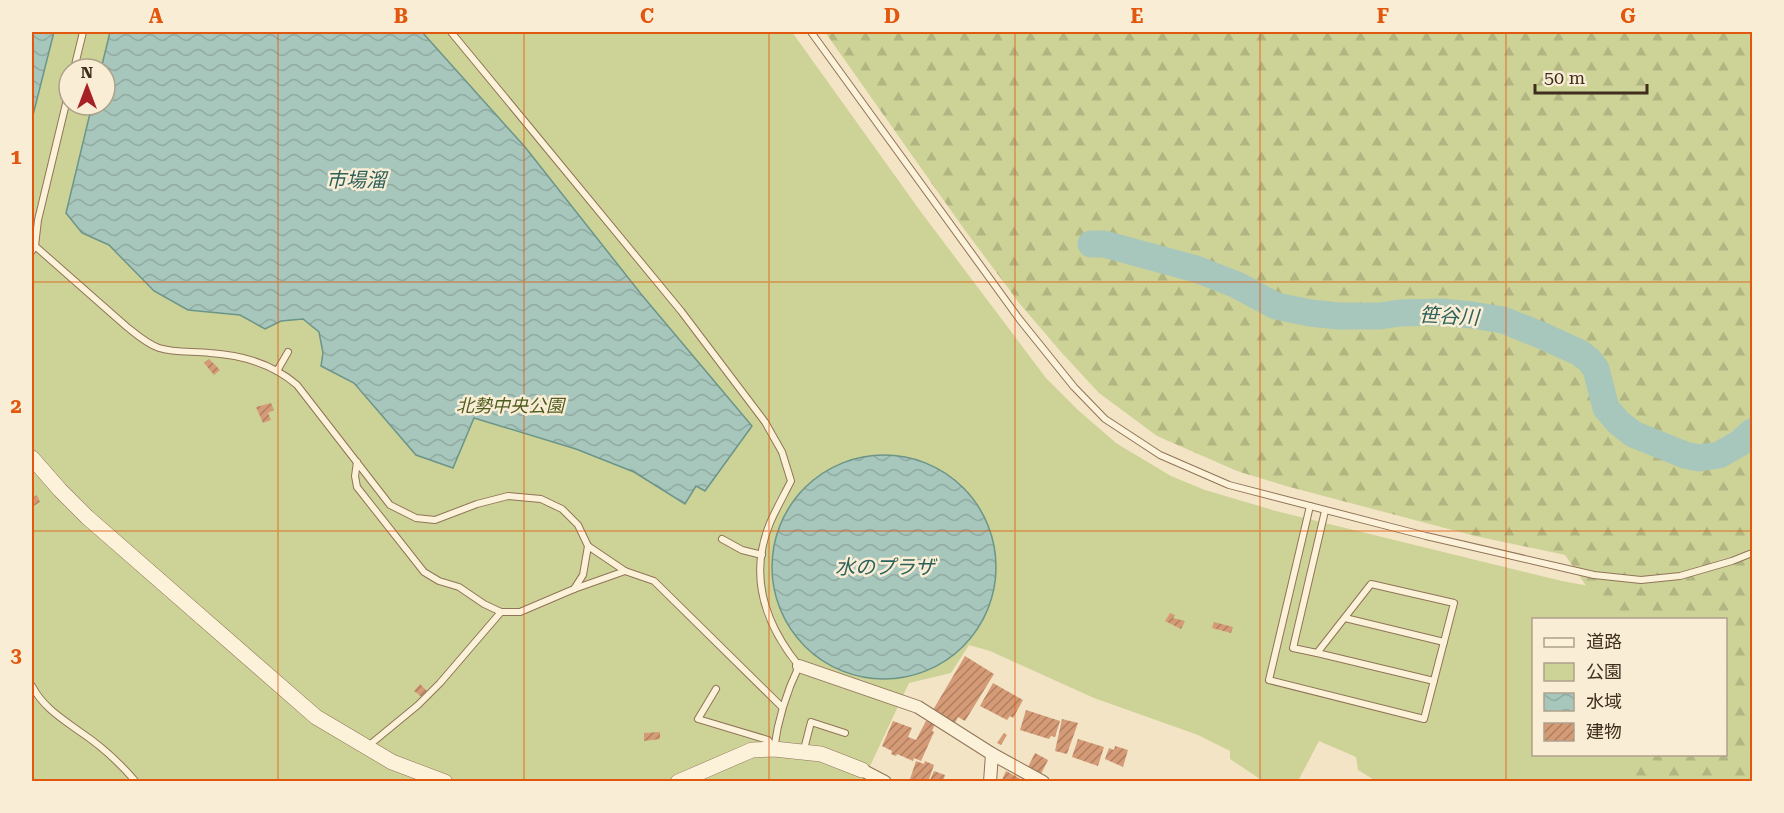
<svg xmlns="http://www.w3.org/2000/svg" width="1784" height="813" font-family="'Roboto Serif','Noto Sans JP',serif">
  <style>
    .green { fill: #cdd397; fill-rule: evenodd }
    .forest { fill: url(#forest-firs) }
    .water { fill: url(#water-waves); stroke: #6c958a; stroke-width: 1.5 }
    .lines { fill: none; stroke-linecap: round; stroke-linejoin: round }
    .river { stroke: #a7c6bc; stroke-width: 27 }
    .building { fill: url(#building-hatch) }
    .service-casing { stroke: #907458; stroke-width: 8 }
    .minor-casing { stroke: #907458; stroke-width: 14 }
    .tertiary-casing { stroke: #907458; stroke-width: 16 }
    .service { stroke: #fcf1d9; stroke-width: 6 }
    .minor { stroke: #fcf1d9; stroke-width: 12 }
    .tertiary { stroke: #fcf1d9; stroke-width: 15 }
    .grid { fill: none; stroke: #e0570d; stroke-width: 1.5; stroke-opacity: 0.55 }
    .labels { text-anchor: middle; stroke-width: 5; stroke-linejoin: round; paint-order: stroke }
    .park-label { font-size: 18px; font-style: italic; fill: #505d22; stroke: #f9eed5 }
    .water-label { font-size: 20px; font-style: italic; fill: #2c605b; stroke: #f9eed5 }
    .neatline { fill: none; stroke: #e0570d; stroke-width: 2 }
    .grid-label { font-size: 20px; text-anchor: middle; font-weight: bold; fill: #e0570d }
  </style>
  <defs>
    <pattern id="forest-firs" width="22" height="20" patternUnits="userSpaceOnUse" patternTransform="scale(1.5)"><rect width="22" height="20" fill="#cdd397"/><path d="M5 1l3.5 6h-7zM16 11l3.5 6h-7z" fill="#b1b582"/></pattern>
    <pattern id="water-waves" width="16" height="10" patternUnits="userSpaceOnUse" patternTransform="scale(1.5)"><rect width="16" height="10" fill="#a7c6bc"/><path d="M0 5q4-4 8 0t8 0" fill="none" stroke="#91aaa1"/></pattern>
    <pattern id="building-hatch" width="6" height="6" patternUnits="userSpaceOnUse" patternTransform="scale(1.5)"><rect width="6" height="6" fill="#d59b77"/><path d="M-1 1l2-2M0 6l6-6M5 7l2-2" fill="none" stroke="#ae7f61"/></pattern>
  </defs>
  <rect width="100%" height="100%" fill="#f3e4c5"/>
  <path class="green" d="M32 32H792L921 212 1046 378 1078 410 1116 443 1171 476 1205 490 1276 511 1562 581 1606 589 1752 559V781H1376L1358 770 1356 757 1319 741 1298 781H1263L1230 759V751L1198 735 1094 698 990 651 969 645 951 673 909 683 863 781H32ZM69 69H105V105H69ZM1534 620H1726V754H1534Z"/>
  <polygon class="forest" points="825,32 1752,32 1752,781 1613,781 1647,755 1726,754 1726,620 1609,619 1565,555 1475,536 1286,486 1237,471 1157,436 1099,393 1061,352 1020,304 964,229"/>
  <g class="water">
    <polygon points="32,32 54,32 32,119"/>
    <polygon points="110,32 422,32 525,147 641,294 752,426 705,491 696,486 685,504 634,472 576,449 474,418 453,468 416,455 354,383 321,366 323,353 319,332 303,319 281,321 265,329 240,315 188,310 154,291 109,245 82,233 66,213 92,105 105,105 105,69 101,69"/>
    <circle cx="884" cy="567" r="112"/>
  </g>
  <g class="lines">
    <polyline class="river" points="1091,244 1104,244 1196,269 1237,285 1276,306 1310,313 1338,316 1380,316 1400,313 1440,312 1472,315 1503,320 1543,336 1580,353 1589,360 1596,369 1606,408 1618,422 1633,434 1685,455 1699,458 1719,455 1740,443 1752,432"/>
  </g>
  <g class="building">
    <polygon points="209,359 220,370 214,375 204,363"/>
    <polygon points="271,403 274,410 268,413 271,420 263,423 256,407"/>
    <polygon points="37,495 40,502 32,507 32,498"/>
    <polygon points="1170,613 1175,615 1173,618 1185,621 1181,629 1165,621"/>
    <polygon points="1214,622 1233,627 1231,633 1212,628"/>
    <polygon points="965,656 994,674 965,721 958,717 955,723 933,710"/>
    <polygon points="993,683 1023,700 1013,718 1010,716 1007,720 980,706"/>
    <polygon points="420,684 428,692 423,698 414,691"/>
    <polygon points="1026,710 1060,721 1055,737 1051,736 1049,739 1020,730"/>
    <polygon points="1062,719 1078,723 1067,754 1055,751"/>
    <polygon points="893,721 912,728 908,737 916,740 926,721 935,724 932,731 934,732 921,761 914,758 913,761 897,754 896,756 891,754 892,751 882,746"/>
    <polygon points="660,732 660,739 644,741 644,733"/>
    <polygon points="1004,733 1007,735 1001,745 997,743"/>
    <polygon points="1078,739 1104,747 1098,766 1072,757"/>
    <polygon points="1115,746 1128,750 1123,767 1105,759 1109,748 1114,750"/>
    <polygon points="1035,753 1048,760 1041,774 1028,767"/>
    <polygon points="916,761 924,764 925,761 934,765 928,782 909,782"/>
    <polygon points="934,771 945,775 943,782 929,782"/>
    <polygon points="1006,771 1026,782 1001,782"/>
  </g>
  <g class="lines">
    <g class="service-casing">
      <g id="service">
        <path d="M451 32 681 311 765 422 782 452 791 481C784 495 776 509 770 523 748 576 765 624 799 666 786 693 778 719 774 749"/>
        <polyline points="811,32 1020,320 1074,387 1105,419 1160,455 1229,485 1426,536 1594,575 1641,580 1680,576 1732,561 1752,553"/>
        <polyline points="74,69 83,32"/>
        <path d="M35 246 127 327C137 335 147 344 159 348 175 353 193 351 210 353 241 355 273 364 297 385L390 505 416 518 435 520 477 504 508 496 541 499 562 509 578 525 588 546 625 571 654 581 782 707"/>
        <polyline points="32,251 35,246 38,220 69,91"/>
        <polyline points="277,371 288,352"/>
        <polyline points="357,462 355,476 357,487 424,572 439,581 459,587 484,604 501,612 520,612 574,589 625,571"/>
        <polyline points="1310,506 1269,680 1424,719 1454,603 1371,584 1317,653 1293,648 1325,511"/>
        <polyline points="722,539 742,550 762,555"/>
        <polyline points="574,589 583,575 588,546"/>
        <polyline points="1345,618 1444,642"/>
        <polyline points="1317,653 1434,681"/>
        <path d="M32 686C43 707 61 718 79 731 100 745 120 763 136 782"/>
        <polyline points="716,689 698,719 768,740 772,746"/>
        <polyline points="367,747 418,705 440,683 501,612"/>
        <polyline points="803,753 811,722 845,733"/>
      </g>
    </g>
    <g class="minor-casing">
      <g id="minor">
        <polyline points="799,666 918,707 992,754 1043,782"/>
        <polyline points="862,770 885,782"/>
        <polyline points="990,782 992,754"/>
      </g>
    </g>
    <g class="tertiary-casing">
      <g id="tertiary">
        <polyline points="32,458 60,490 87,517 316,717 392,762 445,782"/>
        <polyline points="678,782 752,750 774,749 821,754 862,770"/>
      </g>
    </g>
    <use href="#service" class="service"/>
    <use href="#minor" class="minor"/>
    <use href="#tertiary" class="tertiary"/>
  </g>
  <path class="grid" d="M278 32V782M524 32V782M769 32V782M1015 32V782M1260 32V782M1506 32V782M32 282H1752M32 531H1752"/>
  <g class="labels">
    <g class="park-label">
      <text x="510" y="412">北勢中央公園</text>
    </g>
    <g class="water-label">
      <text x="356" y="187">市場溜</text>
      <text transform="translate(1449 316) rotate(3)" y="7">笹谷川</text>
      <text x="885" y="574">水のプラザ</text>
    </g>
  </g>
  <rect width="1784" height="813" fill="none" stroke="#f9eed5" stroke-width="66"/>
  <rect x="1532" y="618" width="195" height="138" fill="#f9eed5" stroke="#afa18c" stroke-width="1.5"/>
  <rect x="1544" y="638" width="30" height="9" fill="#fcf1d9" stroke="#afa18c" stroke-width="1.5"/>
  <text x="1586" y="648" font-size="18" fill="#3f2d1e">道路</text>
  <rect x="1544" y="663" width="30" height="18" fill="#cdd397" stroke="#afa18c" stroke-width="1.5"/>
  <text x="1586" y="678" font-size="18" fill="#3f2d1e">公園</text>
  <rect x="1544" y="693" width="30" height="18" fill="url(#water-waves)" stroke="#afa18c" stroke-width="1.5"/>
  <text x="1586" y="708" font-size="18" fill="#3f2d1e">水域</text>
  <rect x="1544" y="723" width="30" height="18" fill="url(#building-hatch)" stroke="#afa18c" stroke-width="1.5"/>
  <text x="1586" y="738" font-size="18" fill="#3f2d1e">建物</text>
  <g transform="translate(87 87)"><circle r="28" fill="#f9eed5" stroke="#afa18c" stroke-width="1.5"/>
  <path d="M0-4.5L10 22L0 15L-10 22Z" fill="#a62226"/>
  <text y="-9" font-size="16" font-weight="bold" text-anchor="middle" fill="#3f2d1e">N</text>
  </g>
  <path d="M1535 84v9h112v-9" fill="none" stroke="#3f2d1e" stroke-width="3"/>
  <text x="1544" y="84" font-size="18" fill="#3f2d1e" stroke="#f9eed5" stroke-width="4.5" paint-order="stroke">50 m</text>
  <rect x="33" y="33" width="1718" height="747" class="neatline"/>
  <g class="grid-label">
    <text x="156" y="23">A</text>
    <text x="401" y="23">B</text>
    <text x="647" y="23">C</text>
    <text x="892" y="23">D</text>
    <text x="1137" y="23">E</text>
    <text x="1383" y="23">F</text>
    <text x="1628" y="23">G</text>
    <text x="16" y="164">1</text>
    <text x="16" y="413">2</text>
    <text x="16" y="662">3</text>
  </g>
</svg>
